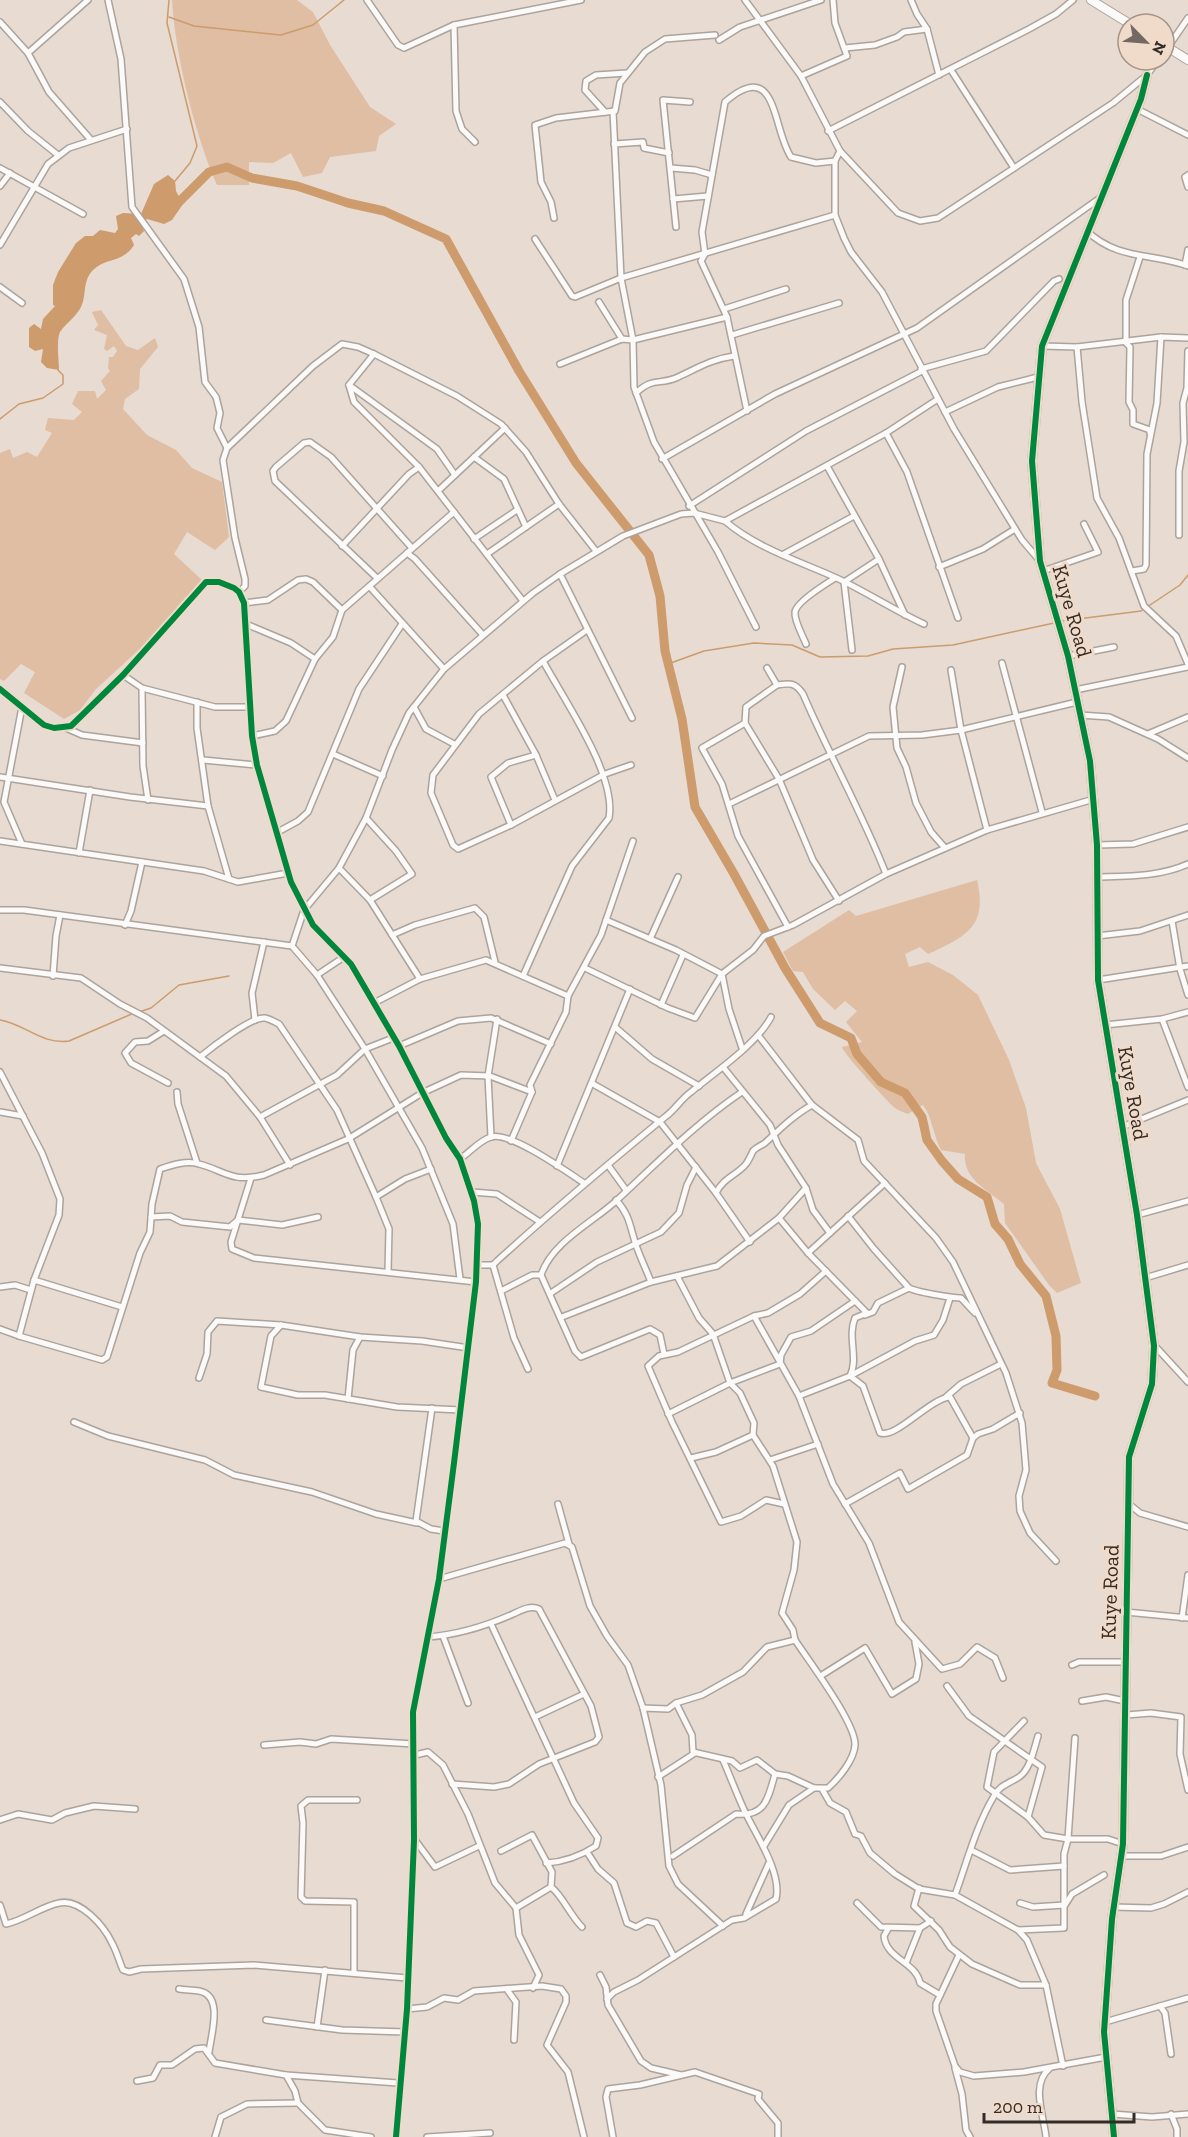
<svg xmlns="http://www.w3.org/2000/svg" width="1188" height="2137" font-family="'Zilla Slab',serif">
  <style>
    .green { fill: #dfbea3 }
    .water { fill: #cd9b6c }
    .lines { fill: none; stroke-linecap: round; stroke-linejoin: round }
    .stream { stroke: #cd9b6c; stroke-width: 1.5 }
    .river { stroke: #cd9b6c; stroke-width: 9 }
    .street-casing { stroke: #aca39c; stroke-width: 8 }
    .secondary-casing { stroke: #aca39c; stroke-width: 10 }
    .street { stroke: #fbfaf8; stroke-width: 5 }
    .secondary { stroke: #fbfaf8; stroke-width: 8 }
    .cycleway-casing { stroke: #f0dac9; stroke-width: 10 }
    .cycleway { stroke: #00873e; stroke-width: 6 }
    .labels { text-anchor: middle; stroke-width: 6; stroke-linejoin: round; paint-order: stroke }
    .street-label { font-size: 21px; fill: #342c26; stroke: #f0dac9 }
  </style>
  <rect width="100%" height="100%" fill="#e7dbd2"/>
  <g class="green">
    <path d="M172 0H297L313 12 330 45 370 107 396 124 379 136 376 151 330 157 322 173 303 177 291 153 273 163 249 162V185H217C195 135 175 54 172 0Z"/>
    <polygon points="101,310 126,346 138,350 155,338 158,347 140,369 139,389 125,399 123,409 147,435 176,450 192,468 222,482 229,537 215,550 187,532 174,554 203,581 185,598 157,633 96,689 80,710 64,719 24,693 35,672 21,664 4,681 0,679 0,453 10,449 13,458 27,452 37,457 52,433 45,430 48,418 74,420 82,412 72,404 78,391 95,391 97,399 106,390 101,381 110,371 108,368 109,357 113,357 117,351 114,346 107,351 104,349 107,335 94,330 98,325 92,312"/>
    <path d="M977 880C988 927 966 936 928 954L920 947 905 954 909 967 928 962 953 975 978 995 1009 1060 1026 1108 1036 1163 1060 1209 1081 1283 1057 1293 1049 1285 1005 1223 1004 1204C987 1189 963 1179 965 1154L941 1150C933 1135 933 1119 923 1105L908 1114C904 1112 899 1111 895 1108 888 1102 842 1052 842 1047L862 1042 846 1022 857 1011 845 1001 835 1010 813 989 803 972 793 971 783 952 849 910 856 916Z"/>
  </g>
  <path class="water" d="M168 175 175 181 176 191 183 204 172 220 164 224 147 219 141 223 144 231 139 236 136 234 131 238 134 245C122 264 105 257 92 271 82 283 87 295 81 307 76 317 66 323 60 332 56 341 59 360 59 370L47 368 41 362 43 349 35 351 29 347V328L34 324 41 329 43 319 55 306 53 305V285L58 272 76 243 85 236H93L100 230 115 233 118 229 116 216 123 213 141 214 154 184Z"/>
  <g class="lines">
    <g class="stream">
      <polyline points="169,0 167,23 197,146 190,163 175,181"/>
      <polyline points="169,17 194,26 281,35 313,25 344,0"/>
      <polyline points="0,419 19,404 43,398 63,384 63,375 58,370"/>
      <polyline points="1062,621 1141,611 1180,585 1188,575"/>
      <polyline points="668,664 704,651 754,643 792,645 820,657 868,656 893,649 953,645 1054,623"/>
      <polyline points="139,1012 151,1008 179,985 229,976"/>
      <path d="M0 1020C25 1024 42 1045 69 1041L134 1013"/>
    </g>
    <polyline class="river" points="180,201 209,172 227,167 252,178 297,186 348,203 384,211 446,239 519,371 576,463 649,555 660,596 665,651 682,719 695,807 734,874 785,968 820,1023 851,1038 857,1054 881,1082 905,1093 922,1117 927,1140 942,1161 958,1179 987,1197 995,1224 1008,1239 1020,1264 1046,1296 1056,1336 1057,1370 1052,1383 1095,1396"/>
    <g class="street-casing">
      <g id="street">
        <polyline points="108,0 121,59 132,207 184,279 199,327 205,382 216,397 220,413 217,428 227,448"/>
        <polyline points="367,0 398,45 404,48 454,25 581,0"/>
        <polyline points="745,0 801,76 840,151 898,213 920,221 938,218 1113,103 1147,75 1158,60"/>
        <polyline points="911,0 917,14 927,29 939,75"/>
        <polyline points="0,22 28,53 49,92 91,140"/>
        <polyline points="454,25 456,111 462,129 475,142"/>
        <polyline points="719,40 740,27 821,0"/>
        <polyline points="845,48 875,45 897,37 904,32 927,29"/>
        <polyline points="28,53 88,0"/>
        <polyline points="1164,53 1188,18"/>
        <polyline points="951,70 1014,168"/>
        <polyline points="801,76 847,56 835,23 833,0"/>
        <polyline points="0,102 28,131 58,155"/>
        <polyline points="1137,109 1188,135"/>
        <polyline points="613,111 621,278 633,340 634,387 654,442 718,552 756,627"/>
        <polyline points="605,112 585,90 586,81 596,75 627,73"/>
        <polyline points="828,131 1029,29 1056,14 1073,0"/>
        <polyline points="614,144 643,142 644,148 669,153"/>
        <polyline points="840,151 835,161 835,215 844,238 851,252 882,292 954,429 1022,540 1040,561"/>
        <polyline points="0,168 83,214"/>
        <polyline points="671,168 695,170 712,175"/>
        <polyline points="1188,175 1185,177 1188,187"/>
        <polyline points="0,186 10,173"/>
        <polyline points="673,199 708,196"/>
        <polyline points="554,218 551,202 541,182 535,125 556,118 615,111 620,83 645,52 665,39 715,35"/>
        <polyline points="676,227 663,100 690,102"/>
        <path d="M1087 231C1117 260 1152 253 1188 266"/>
        <polyline points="535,239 572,296 575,297 621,278 835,215"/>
        <polyline points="0,245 48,164 69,148 127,129"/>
        <polyline points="1140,257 1126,300 1126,343 1130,347 1129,402 1133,410 1133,424 1150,430 1150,433"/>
        <polyline points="1185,265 1188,250"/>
        <polyline points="0,287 22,303"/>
        <polyline points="599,302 622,339"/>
        <polyline points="724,309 786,289"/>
        <polyline points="732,335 839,303"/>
        <polyline points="1042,346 1077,347 1161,337 1188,338"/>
        <polyline points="1077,347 1082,402 1097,498 1119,538 1144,606 1176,636 1188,664"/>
        <polyline points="374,354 349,385 354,402 419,467 523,601"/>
        <polyline points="560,364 622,339 633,340 727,317"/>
        <polyline points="921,369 986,351 1054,281 1059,279"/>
        <polyline points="349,385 437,449 455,475"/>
        <path d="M636 393C653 377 659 385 676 378 696 369 711 359 734 356"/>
        <path d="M747 411 727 317 701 261 705 254 702 232 725 102C778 56 772 129 791 157L816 163 835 161"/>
        <polyline points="945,412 998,387 1038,377"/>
        <polyline points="886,433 907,472 958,618"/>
        <polyline points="474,457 504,479 526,527"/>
        <polyline points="662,459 775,394 917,328 1100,198"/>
        <polyline points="827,466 879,559 905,615"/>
        <polyline points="438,491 505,428"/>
        <polyline points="689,506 806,431 922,371"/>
        <path d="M725 521C759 550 803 562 843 581 871 595 896 611 924 624"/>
        <polyline points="1179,535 1179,471 1184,442 1183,403 1187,388 1188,351"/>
        <polyline points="474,539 517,510"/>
        <polyline points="342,546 409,474 419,467"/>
        <polyline points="407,553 415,559 483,635"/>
        <polyline points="487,554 559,504"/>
        <polyline points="784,554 854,516"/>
        <polyline points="939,567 983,549 1015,529"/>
        <polyline points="1043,571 1098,552 1084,524"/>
        <polyline points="1132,571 1144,569 1146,565 1147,454 1157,403 1161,337"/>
        <polyline points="560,574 632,718"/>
        <polyline points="377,578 275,481 273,471 276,467 304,443 310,442 331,457 412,548"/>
        <polyline points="370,587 444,669"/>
        <polyline points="239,592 245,586 245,579 235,538 223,460 227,448 313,366 342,344 358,347 374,354 457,396 501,424 526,452 559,504 596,551"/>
        <polyline points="244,603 268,600 298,580 306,579 313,582 342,610"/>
        <polyline points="246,624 291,643 315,659"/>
        <polyline points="587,630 543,661 479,714 433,775 431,793 453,845 458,849 511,825 605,774 631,765"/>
        <path d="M806 644C803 636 794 621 795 612 796 602 827 583 835 578"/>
        <polyline points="852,650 844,582 879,559"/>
        <polyline points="1068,656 1114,647"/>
        <polyline points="1002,663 1042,812"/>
        <polyline points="902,667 893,707 897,748 906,767 916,803 931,832 945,848"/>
        <path d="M767 668 777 685C790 683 795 682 803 694 829 755 862 812 886 874"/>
        <polyline points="951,670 961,730 987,830"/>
        <polyline points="123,675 142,688 143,766 148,800"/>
        <polyline points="777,685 746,707 745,723 779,779 813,860 839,901"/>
        <polyline points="142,688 215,707 250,707"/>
        <polyline points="0,689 44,725 54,728 71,726 123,675 206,582 219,582 234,588 239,592 244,603 252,736 257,765 291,882 313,925 351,964 399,1046 446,1138 460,1159 474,1201 478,1224 476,1282 454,1463 439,1579 413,1712 414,1840 407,2009 396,2137"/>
        <polyline points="1075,690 1188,667"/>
        <polyline points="503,695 536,755 555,800"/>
        <polyline points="197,702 197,728 208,806 229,879"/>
        <polyline points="414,707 426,729 454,744"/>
        <polyline points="1080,715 1109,717 1158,739 1188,758"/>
        <polyline points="745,723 702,748 722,784 738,836 788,927"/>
        <polyline points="66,728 82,735 143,743"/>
        <polyline points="1148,734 1188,717"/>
        <polyline points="252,736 275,731 286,721 315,659 333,637 342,610 454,512"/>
        <polyline points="333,754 383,776"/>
        <polyline points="203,760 257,765"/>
        <polyline points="0,777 130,797 208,806"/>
        <polyline points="729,804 869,736 922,735 961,730 1077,702"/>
        <polyline points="366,818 396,851 412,874 370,900"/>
        <polyline points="511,825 491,777 508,763 536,755"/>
        <polyline points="276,833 298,821 308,812 359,689 402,624"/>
        <polyline points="0,841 204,871 238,882 288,873"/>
        <polyline points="22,844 4,802 22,707"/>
        <polyline points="1097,845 1133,844 1188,827"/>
        <polyline points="79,853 90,790"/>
        <polyline points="339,868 370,900 420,979"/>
        <path d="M1096 877C1128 876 1159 877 1188 864"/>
        <polyline points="0,910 24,910 292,946 317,975 365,1049 422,1148 453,1224 460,1279"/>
        <polyline points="606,920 676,950 722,974 729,1009 742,1048"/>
        <polyline points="1172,921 1180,969 1188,995"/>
        <polyline points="125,925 131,911 142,862"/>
        <polyline points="392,935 415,925 475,908 484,917 495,962"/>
        <polyline points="1097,936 1140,931 1188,915"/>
        <polyline points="650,939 678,877"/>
        <polyline points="292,946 304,910 339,868 366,818 392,750 409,713 444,669 533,593 560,574 623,536 681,514 694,513 725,521 886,433 938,399"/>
        <polyline points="0,968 81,978 120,1004 147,1018 226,1076 260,1117 290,1165"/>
        <polyline points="585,968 668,1008 695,1018 722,974 753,950 764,936 793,925 886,874 987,830 1094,799"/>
        <polyline points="317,975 344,957"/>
        <polyline points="53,976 56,936 60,915"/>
        <path d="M523 976 572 866 609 818C617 775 564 700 543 661"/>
        <polyline points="1098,980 1188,966"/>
        <polyline points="374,1003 420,979 486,960 568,996"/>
        <polyline points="661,1005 683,955"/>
        <polyline points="1162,1019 1188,1087"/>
        <polyline points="255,1020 252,993 264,942"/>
        <polyline points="1105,1025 1162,1019 1188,1012"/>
        <polyline points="615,1027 652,1059 699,1086"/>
        <polyline points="164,1031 148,1041 135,1042 125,1053 131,1063 168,1083"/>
        <polyline points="758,1035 812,1105 858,1140 864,1161 936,1238 953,1262 1006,1373 1022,1423 1026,1470 1019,1496 1020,1511 1030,1533 1056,1561"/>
        <polyline points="399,1046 458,1021 491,1018 551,1044"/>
        <path d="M200 1057C211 1048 252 1016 265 1018 270 1019 275 1022 279 1024L337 1110 376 1197 389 1229 388 1271"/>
        <path d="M0 1072 42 1153 60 1199 59 1215 34 1280 19 1336 102 1360 107 1357 140 1253 150 1232 152 1204 160 1169C172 1165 187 1160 199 1164 226 1171 231 1183 264 1175L348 1139 422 1093 461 1075 490 1076 532 1092"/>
        <polyline points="593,1084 660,1122 716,1193 750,1242"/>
        <polyline points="177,1092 178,1104 197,1163"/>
        <polyline points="0,1112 23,1116"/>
        <polyline points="260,1117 337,1075 365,1049 393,1038"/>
        <polyline points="1122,1127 1188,1100"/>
        <polyline points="491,1137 488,1076 497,1019"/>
        <polyline points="511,1141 532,1092 530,1085 566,1012 568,996 601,935 633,841"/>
        <path d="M460 1159C470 1152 480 1140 491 1137 510 1131 567 1172 584 1183"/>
        <polyline points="608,1165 626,1190"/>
        <polyline points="557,1166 630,989"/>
        <polyline points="251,1178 231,1242 232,1249 254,1258 476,1282"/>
        <polyline points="806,1188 813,1210 830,1233"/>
        <polyline points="472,1192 497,1194 540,1222"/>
        <path d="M716 1193C723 1178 737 1175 746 1164 749 1160 751 1155 753 1151 756 1147 761 1146 765 1143 780 1129 794 1115 812 1105"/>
        <polyline points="376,1197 405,1179 431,1169"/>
        <path d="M616 1200C630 1215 630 1227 636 1245 640 1257 646 1269 651 1282"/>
        <polyline points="1137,1215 1188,1201"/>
        <polyline points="848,1216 874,1249 909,1288"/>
        <polyline points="151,1217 170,1216 182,1222 230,1227 238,1220 282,1225 318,1217"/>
        <path d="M779 1218 808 1253 867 1313 855 1318C847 1337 859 1358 850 1376L863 1386 880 1433C896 1439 929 1399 950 1397L973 1438"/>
        <polyline points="808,1253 885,1183"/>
        <path d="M478 1265H493L497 1261C552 1211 608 1164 665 1117 675 1110 681 1099 691 1092 715 1072 757 1044 771 1017"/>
        <polyline points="493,1265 514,1338 528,1369"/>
        <path d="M541 1275C552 1242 592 1223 616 1201 657 1163 696 1123 742 1092"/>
        <polyline points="677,1276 699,1318 713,1334 730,1383 740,1393 754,1423 753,1435"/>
        <polyline points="1145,1278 1188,1265"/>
        <polyline points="34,1280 122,1307"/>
        <polyline points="0,1287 15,1285 31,1290"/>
        <polyline points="501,1291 532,1275 541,1275 575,1351 581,1357 650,1329 660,1335 664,1354"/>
        <polyline points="551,1293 597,1262 661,1232 679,1213 687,1185 696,1167"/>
        <path d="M865 1315 873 1312 878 1303 909 1288C916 1292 952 1298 961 1298L975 1313"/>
        <polyline points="754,1316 799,1396 833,1484 869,1543 899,1622 942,1669 960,1664 977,1647 995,1658 1003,1678"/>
        <polyline points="562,1317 651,1282 717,1266 779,1218 806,1188 778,1145 770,1125 723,1067"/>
        <polyline points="281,1325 271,1336 261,1387 298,1395 325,1395 397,1407 461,1410"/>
        <polyline points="0,1329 19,1336"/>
        <polyline points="1155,1346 1188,1382"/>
        <polyline points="199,1378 207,1354 208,1332 217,1321 281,1325 360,1337 422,1341 469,1348"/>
        <polyline points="799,1396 850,1376 915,1341 934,1335 943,1320 950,1298"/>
        <polyline points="946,1397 961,1384 1001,1364"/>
        <polyline points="348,1399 353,1350 360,1337"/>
        <polyline points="432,1408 416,1521 431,1529 444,1531"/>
        <polyline points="668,1414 730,1383 780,1364 781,1355 791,1337 811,1331 855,1301"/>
        <polyline points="74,1422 108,1436 205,1460 234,1475 312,1492 376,1514 417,1523"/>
        <polyline points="770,1460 818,1444"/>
        <polyline points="558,1504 569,1544"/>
        <polyline points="784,1504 766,1500 741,1516 721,1522 672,1422 648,1366 659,1356 678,1352 754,1316 768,1313 800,1294 826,1271"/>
        <polyline points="845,1504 900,1473 908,1489 967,1455 973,1438 978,1434 993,1429 1020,1413"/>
        <polyline points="1129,1504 1140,1513 1188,1527"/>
        <polyline points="439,1579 565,1543 572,1547 590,1606 607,1636 628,1665 643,1708 661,1785 669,1866 678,1884 723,1926"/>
        <polyline points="1126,1612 1188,1618"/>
        <polyline points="1182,1618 1188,1575"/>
        <path d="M491 1624 574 1803 598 1838 596 1846C582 1855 564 1862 546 1863"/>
        <polyline points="443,1636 468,1703"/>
        <path d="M427 1637C457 1635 486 1626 513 1614 522 1610 530 1605 539 1609L591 1706 599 1737 595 1742 539 1764 509 1784 494 1787 452 1784"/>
        <polyline points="1072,1665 1079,1662 1124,1662"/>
        <polyline points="822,1675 865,1648 892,1694 916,1679 919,1664 915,1642"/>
        <polyline points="947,1686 969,1716 1042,1767 1028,1817"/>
        <polyline points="1082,1701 1106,1697 1125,1701"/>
        <path d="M676 1703 692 1735 693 1752 732 1761 740 1768 757 1760 775 1774 788 1776 814 1788H828C839 1778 854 1760 855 1745 856 1723 808 1660 795 1640"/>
        <polyline points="643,1708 668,1709 676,1703 702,1695 743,1672 767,1647 795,1640 793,1630 782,1613 794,1570 797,1542 773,1466 753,1435 716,1452 691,1458"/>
        <polyline points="1126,1715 1151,1713 1181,1717 1180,1754 1188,1790"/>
        <polyline points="535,1717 584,1694"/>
        <polyline points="1024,1721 994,1752 987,1787 1028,1817 1044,1835 1068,1839 1108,1839 1123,1844"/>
        <polyline points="264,1745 300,1742 316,1744 331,1739 414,1744"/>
        <polyline points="415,1755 428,1752 443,1765 468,1814 495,1883 516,1908 519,1935 539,1975 533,1988"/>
        <polyline points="658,1777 695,1753"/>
        <polyline points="822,1789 830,1803 846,1812 855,1834 861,1836 870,1853 895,1874 919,1889 955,1895 1018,1930 1027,1940 1046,1985 1063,2066"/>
        <polyline points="0,1820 18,1814 52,1820 65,1813 94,1806 135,1809"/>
        <polyline points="415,1840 435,1867 479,1846"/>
        <polyline points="764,1846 789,1805 814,1788"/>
        <polyline points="971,1850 1010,1870 1064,1866"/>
        <polyline points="501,1851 532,1835 552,1872 551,1887"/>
        <polyline points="587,1852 598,1869 614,1883 627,1923 636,1927 647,1921 656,1923 674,1957"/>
        <path d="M673 1856 736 1814C766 1817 768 1798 775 1774"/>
        <polyline points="1122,1856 1161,1856 1188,1847"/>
        <path d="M551 1887C562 1895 570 1915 582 1927"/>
        <polyline points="919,1888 914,1906 939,1930 950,1947 972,1964 1020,1985 1046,1985"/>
        <path d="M955 1895C967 1862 976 1826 994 1796 1000 1785 1008 1784 1019 1777 1030 1770 1034 1749 1038 1736"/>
        <polyline points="857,1903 881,1927 920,1928 931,1921"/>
        <polyline points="1020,1903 1033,1907 1065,1905 1072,1894 1104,1875"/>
        <path d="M0 1905 6 1924C25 1920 40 1907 59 1903 80 1898 104 1926 112 1943 117 1952 119 1961 123 1970L129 1972 141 1969 254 1965 407 1978"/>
        <polyline points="1113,1907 1151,1908 1164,1904 1188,1892"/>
        <polyline points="516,1908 551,1887"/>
        <polyline points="746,1914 769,1863"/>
        <path d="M888 1929 884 1936C886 1959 916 1962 920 1983L940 1995"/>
        <polyline points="1018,1930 1064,1928 1064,1854 1068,1839 1075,1738"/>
        <polyline points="959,1955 936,2004 936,2011 955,2066 960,2072 974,2076 1024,2072 1106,2057"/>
        <polyline points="906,1963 920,1928"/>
        <polyline points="354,1973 354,1902 305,1901 301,1897 303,1823 301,1806 308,1800 357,1800"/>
        <polyline points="600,1975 606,1987 608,2005 641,2061 651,2068 681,2075"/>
        <path d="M179 1989C186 1990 193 1990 199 1991 224 1995 211 2035 209 2052"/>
        <polyline points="508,1991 516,2002 514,2040"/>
        <path d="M607 1999 614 1992 638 1980 732 1920 744 1918 776 1899C782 1874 758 1838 747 1816 738 1798 731 1778 723 1760"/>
        <polyline points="1160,2006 1188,1998"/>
        <polyline points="407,2009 427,2007 444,1998 458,2000 474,1991 542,1986 561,1989 566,1996 566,2002 547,2045 568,2072 584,2137"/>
        <polyline points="266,2020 342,2030 405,2032"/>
        <polyline points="1105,2022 1160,2006 1165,2013 1171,2054"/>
        <polyline points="317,2027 325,1970"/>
        <polyline points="955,2068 962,2094 966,2130 970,2137"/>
        <polyline points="286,2075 398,2083"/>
        <polyline points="137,2081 153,2078 160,2065 172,2065 195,2049 204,2048 215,2063 286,2075 295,2091 298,2103 325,2130 371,2137"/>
        <polyline points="1112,2114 1152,2117 1188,2114"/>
        <polyline points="1171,2114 1177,2129 1177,2137"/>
        <polyline points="215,2137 221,2117 247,2104 298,2103"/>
        <polyline points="427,2137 490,2133"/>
        <polyline points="613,2137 606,2097 608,2089 640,2085 695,2072 759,2094 758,2099 778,2123 778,2137"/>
        <path d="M1046 2137C1044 2116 1030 2084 1050 2068"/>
      </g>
    </g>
    <g class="secondary-casing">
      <g id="secondary">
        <polyline points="1091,0 1130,24"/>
        <polyline points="1164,45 1188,60"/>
        <polyline points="1114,2137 1104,2032 1112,1919 1123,1844 1129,1457 1152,1384 1154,1346 1137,1215 1098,980 1097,845 1090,761 1068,656 1040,561 1032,461 1042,346 1141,99 1147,75"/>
      </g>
    </g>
    <use href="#street" class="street"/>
    <use href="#secondary" class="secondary"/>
    <g class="cycleway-casing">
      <g id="cycleway">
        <polyline points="0,689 44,725 54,728 71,726 123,675 206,582 219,582 234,588 239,592 244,603 252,736 257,765 291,882 313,925 351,964 399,1046 446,1138 460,1159 474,1201 478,1224 476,1282 454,1463 439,1579 413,1712 414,1840 407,2009 396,2137"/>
        <polyline points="1114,2137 1104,2032 1112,1919 1123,1844 1129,1457 1152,1384 1154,1346 1137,1215 1098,980 1097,845 1090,761 1068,656 1040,561 1032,461 1042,346 1141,99 1147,75"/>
      </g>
    </g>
    <use href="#cycleway" class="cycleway"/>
  </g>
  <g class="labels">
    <g class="street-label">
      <text transform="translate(1072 611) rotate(74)" y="7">Kuye Road</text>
      <text transform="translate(1133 1093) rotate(80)" y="7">Kuye Road</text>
      <text transform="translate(1110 1592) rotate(-88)" y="7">Kuye Road</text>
    </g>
  </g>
  <g transform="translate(1146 42) rotate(115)"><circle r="28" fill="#f0dac9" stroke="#a59488" stroke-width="1.5"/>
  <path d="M0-4.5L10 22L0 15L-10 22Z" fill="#736962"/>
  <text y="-9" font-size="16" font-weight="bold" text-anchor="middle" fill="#342c26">N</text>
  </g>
  <path d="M984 2113v9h150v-9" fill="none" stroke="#342c26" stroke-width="3"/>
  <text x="993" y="2113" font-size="18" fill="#342c26" stroke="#f0dac9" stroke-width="4.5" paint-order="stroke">200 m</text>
</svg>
